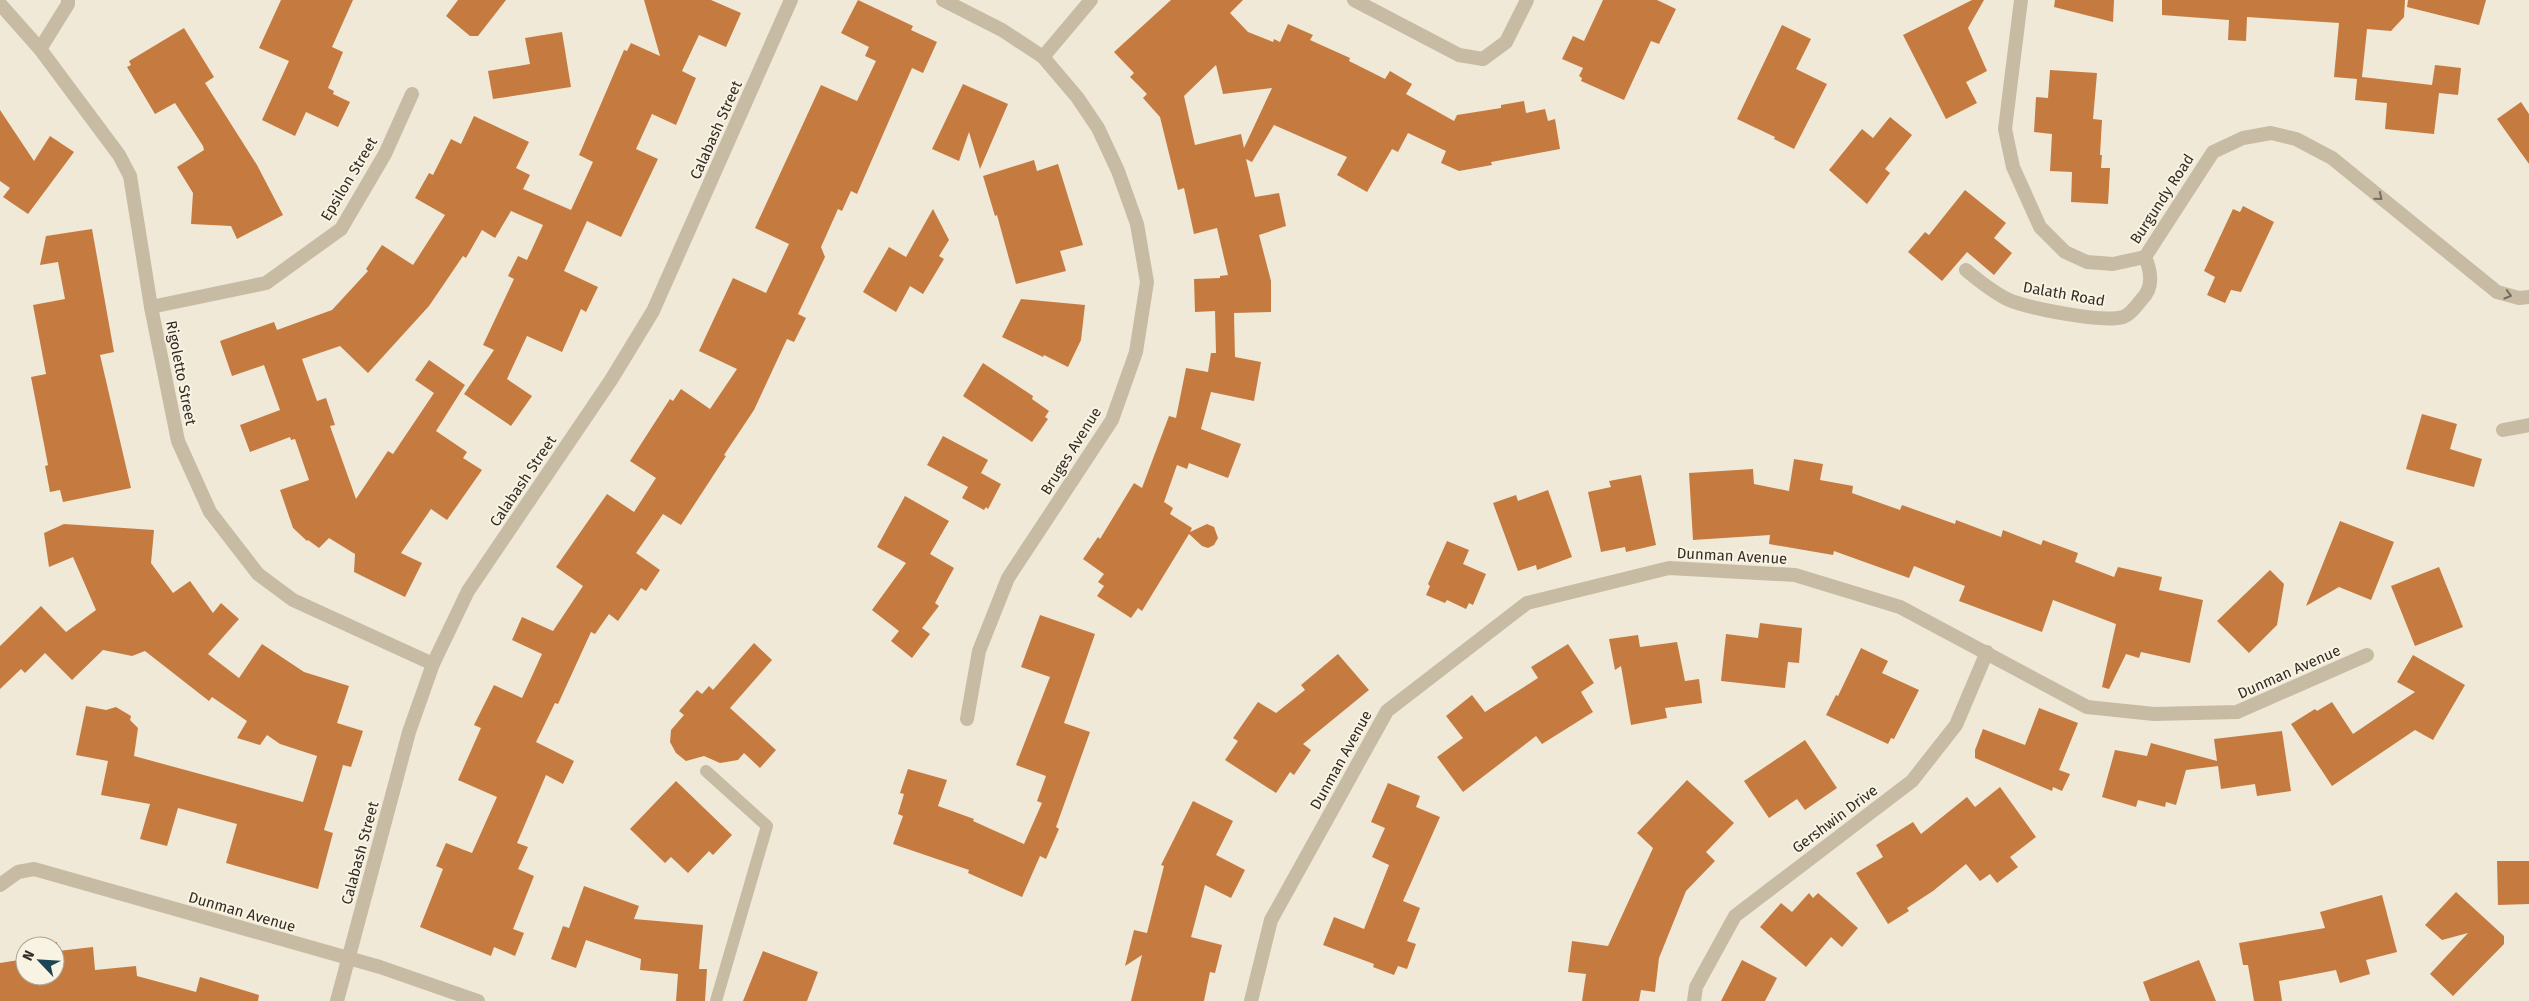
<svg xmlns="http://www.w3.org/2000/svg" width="2529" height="1001" font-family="'Fira Sans',sans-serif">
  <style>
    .building { fill: #c57b40; fill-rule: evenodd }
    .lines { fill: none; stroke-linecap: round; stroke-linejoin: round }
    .service { stroke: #c8bba3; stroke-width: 12 }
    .minor { stroke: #c8bba3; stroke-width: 14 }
    .oneway { stroke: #766c5e }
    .labels { text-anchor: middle; stroke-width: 4; stroke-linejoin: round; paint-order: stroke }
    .street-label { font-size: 15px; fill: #332c25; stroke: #f8f3e2 }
  </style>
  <rect width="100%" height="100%" fill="#f0e9d7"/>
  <g class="building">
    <polygon points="281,0 353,0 332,47 343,52 328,88 334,91 333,94 350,102 338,127 306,112 295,136 262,120 289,61 259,48"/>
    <polygon points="458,0 506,0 478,36 470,36 446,16"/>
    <polygon points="644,0 711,0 741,13 726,47 699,35 682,71 696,78 676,125 652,114 636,149 658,159 621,237 587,221 564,271 598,287 586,312 581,309 562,352 527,336 507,379 532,396 511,426 464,394 494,350 483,345 514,279 508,276 518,256 527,260 543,225 511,211 495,238 482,230 466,258 463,256 429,306 368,373 340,346 302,359 317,401 326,398 335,425 330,426 356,499 388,451 393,454 434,393 415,380 429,360 465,385 436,431 467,452 463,458 482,470 447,520 431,509 401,553 422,563 405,597 354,572 355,554 329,538 319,548 308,540 307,541 293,528 280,490 309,480 295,439 291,440 290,437 250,452 240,425 280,410 264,365 232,376 220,341 274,322 277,330 332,310 368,271 366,269 382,245 413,265 445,215 415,198 429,173 433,175 451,139 461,144 474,116 529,142 516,168 530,175 523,189 571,210 593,162 579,155 624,50 627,51 631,43 660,56"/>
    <polygon points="858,0 913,26 911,30 937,42 923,73 912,68 857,194 851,191 842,211 838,209 821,247 825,257 798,314 806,318 794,342 787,339 754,410 724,455 726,456 681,525 663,514 636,553 660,570 646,591 641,588 618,621 609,614 595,634 591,632 558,704 555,703 536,742 574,761 563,784 546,775 517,843 528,847 518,869 534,876 513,929 524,933 515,956 494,947 491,956 420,927 443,869 436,866 446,843 472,853 497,797 458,780 481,728 474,725 494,685 522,698 542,654 512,640 522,617 553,631 583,586 556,567 607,494 634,512 656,478 630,461 670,399 673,401 681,389 710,409 737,369 699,351 733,278 766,293 789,244 755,228 821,85 857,101 876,61 865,56 869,47 841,33"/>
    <path d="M1171 0H1243L1230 13 1248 32 1273 42 1274 39 1280 42 1288 24 1313 35 1310 40 1350 58 1349 61 1385 79 1390 71 1412 84 1406 94 1454 121 1457 115 1501 108V105L1524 101 1526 113 1545 109 1548 121 1555 119 1560 149 1491 162 1492 165 1459 171 1441 163 1446 151 1408 133 1398 152 1392 149 1367 192 1337 175 1347 157 1274 125 1252 162 1246 159 1255 197 1279 193 1286 226 1259 235 1271 281V312L1234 313 1235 357 1261 362 1254 401 1211 392 1201 429 1241 444 1228 478 1189 463 1187 469 1177 465 1164 502 1173 508 1170 514 1192 528 1190 532 1207 524 1214 527 1218 538 1214 545 1208 548 1202 546 1189 534 1142 611 1138 608 1131 618 1097 596 1104 586 1098 582 1104 574 1083 559 1098 537 1100 539 1134 483 1142 488 1169 416 1176 418 1186 368 1208 372 1211 353H1216L1215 311 1195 312 1194 279 1220 278V276L1228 275 1217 228 1194 234 1184 188 1178 190 1160 117 1143 98 1147 94 1130 77 1134 73 1114 52ZM1216 65 1223 94 1272 88 1244 148 1241 134 1195 145 1184 96Z"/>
    <polygon points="1603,0 1657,0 1676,9 1659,44 1651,41 1624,100 1581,81 1582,78 1579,76 1583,68 1562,59 1573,36 1584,41"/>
    <polygon points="1972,0 1984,0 1968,28 1987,71 1966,82 1977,103 1946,119 1903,35"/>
    <polygon points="2055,0 2114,0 2113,22 2054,7"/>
    <polygon points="2162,0 2405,0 2404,17 2391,31 2367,29 2362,77 2432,85 2435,65 2461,68 2458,95 2439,93 2434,134 2385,129 2387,103 2355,100 2357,79 2334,77 2339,23 2247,17 2246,41 2228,40 2229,20 2162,15"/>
    <polygon points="2408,0 2486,0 2479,25 2407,7"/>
    <polygon points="1782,25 1811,39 1796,69 1827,84 1794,149 1774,139 1775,137 1737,119"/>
    <polygon points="184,28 214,77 205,83 257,165 283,215 237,239 231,226 191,224 193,193 177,167 204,150 203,146 175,103 155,114 127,67 131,65 129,61"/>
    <polygon points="562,32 571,87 493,99 488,71 530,64 525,38"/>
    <polygon points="2050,70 2097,73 2093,119 2102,120 2100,155 2102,155 2101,168 2110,168 2108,204 2071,202 2072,172 2050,171 2052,134 2034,132 2036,97 2048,98"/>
    <polygon points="963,84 1008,104 980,169 969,132 959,161 932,149"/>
    <polygon points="2521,102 2529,114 2529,164 2497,119"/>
    <polygon points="0,110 34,161 50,136 74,152 28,214 3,197 10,188 0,181"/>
    <polygon points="1890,117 1912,135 1885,169 1890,173 1867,204 1829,170 1862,129 1873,138"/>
    <polygon points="1034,160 1037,171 1058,164 1083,245 1060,251 1066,271 1016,284 997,215 995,216 983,176"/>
    <polygon points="1965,190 2006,223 1994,238 2012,253 1994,275 1967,252 1942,281 1908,252 1925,232 1929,235"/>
    <polygon points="2243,206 2274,222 2241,292 2231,290 2225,303 2207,295 2215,277 2204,271 2233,209 2240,212"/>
    <polygon points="933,209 949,240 939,256 944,259 923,294 910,286 896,312 863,292 889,247 906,257"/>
    <polygon points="92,229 114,352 100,355 131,488 63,502 60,490 50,492 45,466 48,465 31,377 46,374 33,305 65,299 58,262 40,265 46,236"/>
    <polygon points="1021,299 1085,305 1081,340 1068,367 1044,355 1043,357 1002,337"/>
    <polygon points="983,363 1033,396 1032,399 1049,411 1045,417 1048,419 1032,442 963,396"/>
    <polygon points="2422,414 2457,424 2450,449 2482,459 2474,487 2406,469"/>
    <polygon points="943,436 988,460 981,473 1001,484 988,509 986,507 984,510 962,498 968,487 927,465"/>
    <polygon points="1794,459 1823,464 1820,480 1853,486 1852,493 1900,510 1902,505 1955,524 1956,520 2001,537 2003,530 2041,545 2043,540 2078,553 2075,562 2114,577 2118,567 2162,577 2159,590 2203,600 2190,663 2141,652 2139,658 2126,654 2109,689 2102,687 2116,624 2053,600 2042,632 1959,601 1965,586 1914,566 1909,578 1834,551 1833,555 1769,544 1770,535 1693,540 1689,473 1753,469 1754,484 1789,491"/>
    <polygon points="1641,475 1656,545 1626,552 1625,547 1601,552 1588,492 1611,487 1609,481"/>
    <polygon points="1548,490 1572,557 1537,570 1536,565 1518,571 1493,503 1516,495 1518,501"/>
    <polygon points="905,496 949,521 930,554 954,568 935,603 939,606 922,628 930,634 912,658 891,641 899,631 872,610 906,563 877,547"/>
    <polygon points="2340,521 2394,542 2371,600 2339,587 2306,606"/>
    <polygon points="64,524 154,530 151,563 173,593 190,581 213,613 221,603 239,619 208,654 239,678 262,644 304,672 349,686 337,723 363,731 351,767 343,765 324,830 333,833 318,889 226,863 237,824 178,808 167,846 140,839 150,804 101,795 108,761 76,755 86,706 106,710 116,707 131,716 130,720 138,728 134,756 303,802 317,756 280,744 267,735 260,745 237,738 247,721 212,697 209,701 145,651 132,656 103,650 72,680 45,653 25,673 21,669 0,689 0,646 41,606 66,632 96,610 73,557 49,567 44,533"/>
    <polygon points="1447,541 1469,550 1463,564 1486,574 1473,605 1469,603 1466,609 1447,600 1445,603 1426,595 1430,586 1428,584"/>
    <polygon points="2439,567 2463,627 2415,646 2391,586"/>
    <polygon points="2270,570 2284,584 2277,625 2249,653 2217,621"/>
    <polygon points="1040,615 1095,634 1064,723 1090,732 1056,827 1059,829 1046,859 1040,856 1022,897 968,873 969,870 893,844 903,816 898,814 904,794 900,793 908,769 947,780 938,806 974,819 973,821 1024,844 1042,803 1037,801 1046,776 1016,765 1050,677 1021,667"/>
    <polygon points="1760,623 1802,628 1799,663 1788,662 1785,688 1721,681 1726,634 1758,638"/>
    <polygon points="1638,635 1640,647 1677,642 1685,681 1699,679 1702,703 1665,708 1667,718 1631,725 1621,666 1615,670 1609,639"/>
    <polygon points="754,643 772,660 730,708 776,750 760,768 744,753 738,760 720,763 704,756 686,761 676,753 670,742 671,730 684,715 679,711 697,690 702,694 709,686 713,690"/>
    <polygon points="1568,644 1594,683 1581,692 1593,712 1542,744 1536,736 1463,792 1437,757 1463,738 1446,716 1472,695 1485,712 1538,678 1531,667"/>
    <polygon points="1861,648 1888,661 1882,673 1919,690 1894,739 1891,738 1888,744 1826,715 1836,695 1838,696"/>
    <polygon points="1338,654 1369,690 1303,744 1311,750 1294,775 1290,772 1276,793 1225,760 1238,741 1233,738 1258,702 1276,713 1305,690 1301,685"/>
    <polygon points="2413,655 2465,685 2433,740 2415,730 2332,786 2291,724 2315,709 2317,711 2332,702 2353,734 2415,692 2397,682"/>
    <polygon points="2039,708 2078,723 2059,770 2070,774 2062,791 2053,787 2052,791 1975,758 1975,750 1983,729 2025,745"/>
    <polygon points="2282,731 2291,791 2257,796 2255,784 2221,789 2218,766 2186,770 2176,805 2166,802 2165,807 2138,800 2136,807 2102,797 2115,750 2147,756 2151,743 2217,761 2214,739"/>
    <polygon points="1805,740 1837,788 1805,810 1797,799 1769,818 1744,781"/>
    <polygon points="1687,780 1734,823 1706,852 1715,861 1686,891 1659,958 1655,992 1641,990 1639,1001 1582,1001 1586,974 1568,972 1572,941 1608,946 1653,848 1637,833"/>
    <polygon points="676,781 732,835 713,855 709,851 688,873 671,857 665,863 630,829"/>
    <polygon points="1388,783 1420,796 1416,807 1440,817 1403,901 1420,908 1407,941 1416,944 1407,969 1398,966 1394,975 1373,967 1374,964 1323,945 1334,917 1364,929 1389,865 1372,857 1385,828 1371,822"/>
    <polygon points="2000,787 2036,837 2010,857 2018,867 1997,883 1990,874 1980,881 1966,864 1933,891 1907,908 1909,911 1888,924 1856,873 1883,857 1876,845 1913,822 1921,834 1967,797 1975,807"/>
    <polygon points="1193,801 1233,821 1216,855 1245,870 1231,898 1205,885 1191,937 1222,945 1215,973 1210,972 1204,1001 1131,1001 1142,955 1125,966 1134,930 1147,933 1164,866 1161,865"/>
    <polygon points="2497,861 2529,861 2529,904 2498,905"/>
    <polygon points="584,886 639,906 634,919 703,925 699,969 707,969 705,1001 676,1001 678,974 640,970 641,959 586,940 576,968 551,959 563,926 569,928"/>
    <polygon points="2456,892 2504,936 2504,944 2453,996 2430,974 2468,933 2442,940 2425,925"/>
    <polygon points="1809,893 1813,898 1818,893 1858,928 1842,947 1831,937 1806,967 1760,927 1781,903 1792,912"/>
    <polygon points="2382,895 2397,952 2366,960 2370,974 2340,983 2336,970 2279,981 2282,1001 2254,1001 2248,965 2243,965 2239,943 2325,928 2320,912"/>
    <polygon points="57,942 58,951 93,947 95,970 136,966 137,976 196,992 200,977 259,995 258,1001 0,1001 0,963 25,959 25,976 55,976 55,946 33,945"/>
    <polygon points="763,951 818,972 807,1001 743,1001"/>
    <polygon points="1742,960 1777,978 1765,1001 1721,1001"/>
    <polygon points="2199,960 2216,1001 2150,1001 2143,982"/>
  </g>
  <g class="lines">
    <polyline class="service" points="706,771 767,826 716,1001"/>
    <g class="minor">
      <polyline points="943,0 1002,30 1043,57 1077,97 1098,128 1118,171 1137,224 1147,282 1136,352 1112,420 1008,578 979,651 967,719"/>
      <polyline points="1354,0 1459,55 1483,59 1506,42 1527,0"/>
      <polyline points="2021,0 2005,129 2013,167 2040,227 2065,252 2087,262 2113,264 2145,257 2213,152 2243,138 2271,133 2296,139 2332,158 2497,292 2519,298 2529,297"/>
      <polyline points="0,4 40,49 119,155 130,176 151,307 178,441 210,512 258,574 293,600 433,664"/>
      <polyline points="40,49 68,4 68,0"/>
      <polyline points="1043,57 1091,0"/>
      <path d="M1966 270C1979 281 1991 291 2007 299 2026 308 2103 323 2123 317 2130 315 2137 305 2142 299 2154 287 2151 271 2145 257"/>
      <polyline points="151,307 266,283 341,229 385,154 412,94"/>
      <polyline points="2503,430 2529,425"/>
      <polyline points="0,885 18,872 34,869 380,967 478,1001"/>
      <polyline points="337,1001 409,732 433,664 468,591 611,380 653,311 791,0"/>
      <polyline points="1251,1001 1271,920 1387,711 1527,603 1669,568 1795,575 1900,607 2087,707 2154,714 2237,712 2367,655"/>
      <polyline points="1694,1001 1696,987 1735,916 1912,781 1956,725 1987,652"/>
    </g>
  </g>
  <defs><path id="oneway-chevron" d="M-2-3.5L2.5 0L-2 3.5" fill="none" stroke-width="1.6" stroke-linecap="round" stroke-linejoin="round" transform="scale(1.25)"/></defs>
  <g class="oneway">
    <use href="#oneway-chevron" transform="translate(2379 197) rotate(39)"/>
    <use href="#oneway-chevron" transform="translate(2508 295) rotate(16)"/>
  </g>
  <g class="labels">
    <g class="street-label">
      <text transform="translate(716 130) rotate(-66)" y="5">Calabash Street</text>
      <text transform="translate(349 179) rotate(-59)" y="5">Epsilon Street</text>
      <text transform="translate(2162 199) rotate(-57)" y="5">Burgundy Road</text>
      <text transform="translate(2064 294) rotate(10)" y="5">Dalath Road</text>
      <text transform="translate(181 373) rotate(79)" y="5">Rigoletto Street</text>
      <text transform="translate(1071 451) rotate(-58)" y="5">Bruges Avenue</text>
      <text transform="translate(523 481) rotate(-56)" y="5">Calabash Street</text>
      <text transform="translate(1732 556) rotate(3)" y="5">Dunman Avenue</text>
      <text transform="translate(2289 672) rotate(-24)" y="5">Dunman Avenue</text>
      <text transform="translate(1341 760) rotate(-61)" y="5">Dunman Avenue</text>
      <text transform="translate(1835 819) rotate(-37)" y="5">Gershwin Drive</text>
      <text transform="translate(360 853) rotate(-75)" y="5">Calabash Street</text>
      <text transform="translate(242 912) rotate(16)" y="5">Dunman Avenue</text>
    </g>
  </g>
  <g transform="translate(40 961) rotate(295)"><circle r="24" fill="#f8f3e2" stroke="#a9a396"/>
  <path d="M0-4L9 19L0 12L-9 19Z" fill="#1b4554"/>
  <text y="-8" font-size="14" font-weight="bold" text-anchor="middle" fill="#332c25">N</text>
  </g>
</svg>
